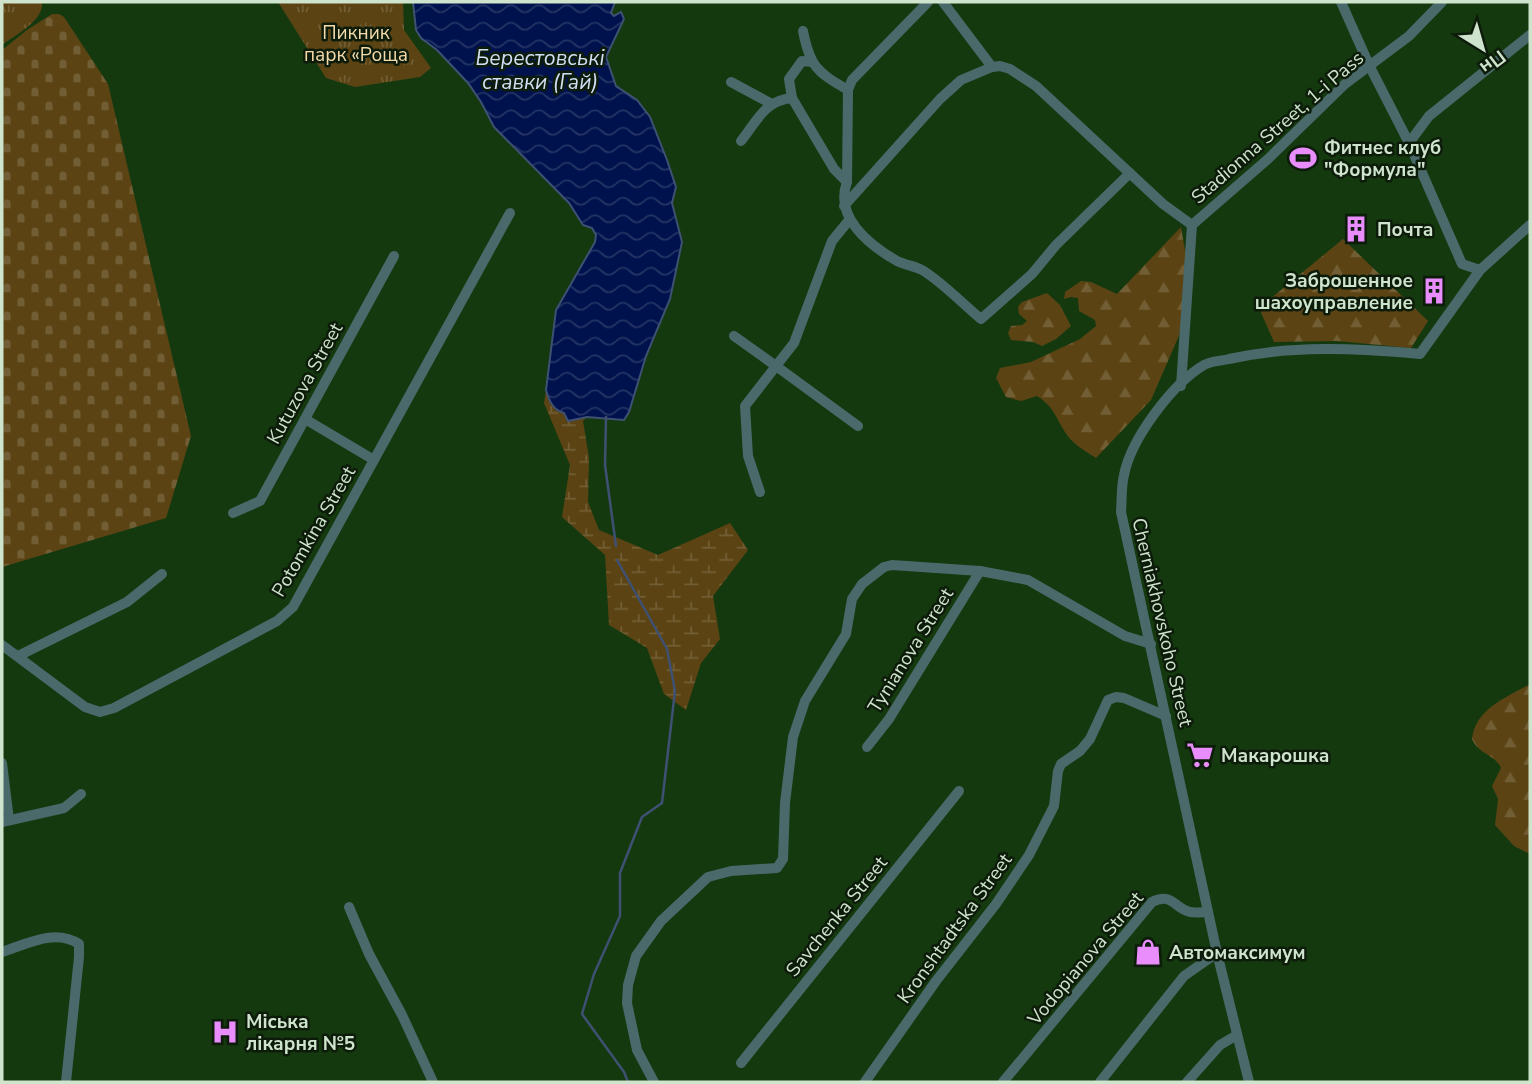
<svg xmlns="http://www.w3.org/2000/svg" width="1532" height="1084" font-family="'Nunito Sans',sans-serif">
  <style>
    .grass { fill: url(#grass-tufts) }
    .forest { fill: url(#forest-firs) }
    .wetland { fill: url(#wetland-marsh) }
    .cemetery { fill: url(#cemetery-stones) }
    .water { fill: url(#water-waves); stroke: #3e5173; stroke-width: 2 }
    .lines { fill: none; stroke-linecap: round; stroke-linejoin: round }
    .stream { stroke: #3e5173; stroke-width: 2.5 }
    .minor { stroke: #4a696b; stroke-width: 10 }
    .labels { text-anchor: middle; stroke-width: 5; stroke-linejoin: round; paint-order: stroke }
    .park-label { font-size: 19px; fill: #f4d9aa; stroke: #0d1c0a }
    .street-label { font-size: 19px; fill: #cfe4cc; stroke: #0d1c0a }
    .poi-label { font-size: 19px; font-weight: bold; fill: #cfe4cc; stroke: #0d1c0a; text-anchor: start }
    .water-label { font-size: 21px; font-style: italic; fill: #d1dff5; stroke: #0d1c0a }
  </style>
  <defs>
    <pattern id="grass-tufts" width="24" height="20" patternUnits="userSpaceOnUse" patternTransform="scale(1.75)"><rect width="24" height="20" fill="#5b4313"/><path d="M3 7l-1-3M5 7V3M7 7l1-3M15 17l-1-3M17 17v-4M19 17l1-3" fill="none" stroke="#725e34"/></pattern>
    <pattern id="forest-firs" width="22" height="20" patternUnits="userSpaceOnUse" patternTransform="scale(1.75)"><rect width="22" height="20" fill="#5b4313"/><path d="M5 1l3.5 6h-7zM16 11l3.5 6h-7z" fill="#725e34"/></pattern>
    <pattern id="wetland-marsh" width="20" height="14" patternUnits="userSpaceOnUse" patternTransform="scale(1.75)"><rect width="20" height="14" fill="#5b4313"/><path d="M1 5h8M5 5V1M11 12h8M15 12V8" fill="none" stroke="#725e34"/></pattern>
    <pattern id="cemetery-stones" width="16" height="16" patternUnits="userSpaceOnUse" patternTransform="scale(1.75)"><rect width="16" height="16" fill="#5b4313"/><path d="M2 7V4a2 2 0 0 1 4 0v3zM10 15v-3a2 2 0 0 1 4 0v3z" fill="#725e34"/></pattern>
    <pattern id="water-waves" width="16" height="10" patternUnits="userSpaceOnUse" patternTransform="scale(1.75)"><rect width="16" height="10" fill="#00124d"/><path d="M0 5q4-4 8 0t8 0" fill="none" stroke="#243465"/></pattern>
  </defs>
  <rect width="100%" height="100%" fill="#15390f"/>
  <g class="grass">
    <path d="M2 2H42C44 21 15 35 2 45Z"/>
    <polygon points="278,2 403,2 404,30 431,68 420,77 355,87 326,78"/>
  </g>
  <g class="forest">
    <path d="M1181 227 1190 280 1184 324 1151 400 1096 458C1085 451 1071 443 1065 432 1055 416 1054 407 1037 396L1021 401 1006 397 996 378 1000 368 1031 362 1080 339 1096 326 1095 320 1079 311 1078 298 1071 297 1064 299 1065 292 1081 281 1091 282 1117 294Z"/>
    <polygon points="1343,239 1428,321 1411,348 1337,341 1274,342 1259,308"/>
    <polygon points="1047,293 1060,305 1071,326 1056,339 1042,346 1033,342 1011,340 1008,333 1011,326 1022,325 1027,321 1019,314 1018,307 1022,302"/>
    <path d="M1530 684V854L1514 846 1495 825 1498 799 1492 786 1501 768C1495 754 1479 755 1472 739 1475 709 1507 697 1530 684Z"/>
  </g>
  <polygon class="wetland" points="546,390 550,402 557,411 587,417 583,421 589,458 588,502 599,530 658,555 730,523 748,550 713,596 720,639 701,663 686,710 664,694 647,648 609,625 605,555 562,517 570,465 544,403"/>
  <polygon class="cemetery" points="52,14 59,14 64,17 108,84 191,436 166,518 2,567 2,50 27,30"/>
  <path class="water" d="M413 2H615L611 13 614 16 621 12 624 19 606 57 616 86 637 100 650 117 667 160 676 187 672 203 682 242 670 299 646 356 629 412 624 420 587 417 568 421 564 413C553 410 549 401 546 390L556 310 595 242 596 235 592 228 583 225 569 203 494 127 481 102 468 83 437 50 421 38 416 30Z"/>
  <g class="lines">
    <g class="stream">
      <polyline points="606,417 605,465 616,546"/>
      <polyline points="617,560 667,649 675,691 662,803 642,817 620,873 620,916 594,974 582,1014 624,1072 628,1082"/>
    </g>
    <g class="minor">
      <path d="M928 2 852 80 848 90 847 182C834 217 869 245 897 261 905 265 915 266 922 270 941 281 964 305 981 319L1032 274 1056 245 1130 173"/>
      <polyline points="943,2 992,67 1000,66 1010,69 1036,86 1163,204 1192,225"/>
      <polyline points="1341,2 1370,67 1409,143 1462,264 1480,270"/>
      <path d="M803 31C810 67 817 72 848 90"/>
      <polyline points="731,82 770,103"/>
      <polyline points="792,98 834,169 847,182"/>
      <path d="M741 141C757 121 765 100 792 98L789 79 802 61 812 62"/>
      <polyline points="1409,143 1429,116 1530,35"/>
      <polyline points="844,206 940,99 961,80 992,67"/>
      <polyline points="850,219 832,241 794,343 776,366 858,426"/>
      <polyline points="734,336 776,366 745,406 748,456 760,492"/>
      <polyline points="1181,386 1192,225 1268,159 1345,84 1409,36 1442,2"/>
      <polyline points="305,419 374,460"/>
      <polyline points="233,513 260,501 394,256"/>
      <polyline points="2,645 85,707 100,712 114,708 277,621 293,607 510,213"/>
      <polyline points="18,656 127,602 162,574"/>
      <polyline points="867,747 889,719 980,571"/>
      <polyline points="2,763 9,820"/>
      <polyline points="2,822 64,808 81,794"/>
      <polyline points="349,907 369,954 402,1015 433,1082"/>
      <path d="M2 952C27 944 55 928 79 944V957L66 1082"/>
      <polyline points="741,1063 959,791"/>
      <polyline points="654,1082 637,1050 627,1003 628,985 636,956 661,921 708,877 731,871 777,868 783,859 785,803 793,737 805,701 846,634 852,599 862,584 884,567 892,565 980,571 1028,580 1125,636 1151,644"/>
      <polyline points="865,1082 936,981 996,904 1029,855 1054,806 1058,771 1061,764 1080,751 1090,739 1108,700 1116,697 1124,698 1166,716"/>
      <path d="M1003 1082 1152 902C1172 892 1174 908 1190 912 1195 913 1203 912 1208 912"/>
      <polyline points="1100,1082 1184,976 1217,953"/>
      <polyline points="1187,1082 1220,1045 1237,1035"/>
      <path d="M1249 1082 1217 953 1121 512C1122 500 1121 487 1124 475 1131 439 1172 384 1204 365 1210 361 1221 361 1229 359 1291 345 1356 348 1420 354L1480 270 1530 225"/>
    </g>
  </g>
  <defs>
    <g id="stadium-bare" transform="scale(2.1)"><path d="M0-5a6.5 5 0 1 0 0 10a6.5 5 0 1 0 0-10ZM-3.5-1.8h7v3.6h-7Z" fill="#ea8dfc" stroke="#0d1c0a" stroke-width="2.5" paint-order="stroke"/></g>
    <g id="building-bare" transform="scale(2.1)"><path d="M-4-6H4V6H1V3H-1V6H-4ZM-2.5-4.3h1.7v1.8h-1.7ZM.8-4.3h1.7v1.8H.8ZM-2.5-1h1.7V.8h-1.7ZM.8-1h1.7V.8H.8Z" fill="#ea8dfc" stroke="#0d1c0a" stroke-width="2.5" paint-order="stroke"/></g>
    <g id="supermarket-bare" transform="scale(2.1)"><path d="M-6-5.5h2.5l.6 2H6L4.5 2H-2.5L-4.4-4H-6ZM-1.5 3.2a1.3 1.3 0 1 0 .1 0ZM3 3.2a1.3 1.3 0 1 0 .1 0Z" fill="#ea8dfc" stroke="#0d1c0a" stroke-width="2.5" paint-order="stroke"/></g>
    <g id="shop-bare" transform="scale(2.1)"><path d="M-5-2.5h2.3a2.7 3.5 0 0 1 5.4 0H5L5.5 6h-11ZM-1.5-2.5h3a1.5 2.3 0 0 0-3 0Z" fill="#ea8dfc" stroke="#0d1c0a" stroke-width="2.5" paint-order="stroke"/></g>
    <g id="hospital-bare" transform="scale(2.1)"><path d="M-5-5h3v3.5h4V-5h3V5h-3V1.5h-4V5h-3Z" fill="#ea8dfc" stroke="#0d1c0a" stroke-width="2.5" paint-order="stroke"/></g>
  </defs>
  <g fill-rule="evenodd">
    <use href="#stadium-bare" x="1303" y="158"/>
    <use href="#building-bare" x="1356" y="229"/>
    <use href="#building-bare" x="1434" y="291"/>
    <use href="#supermarket-bare" x="1200" y="755"/>
    <use href="#shop-bare" x="1148" y="952"/>
    <use href="#hospital-bare" x="225" y="1032"/>
  </g>
  <g class="labels">
    <g class="park-label">
      <text x="356" y="39">Пикник<tspan x="356" dy="22">парк «Роща</tspan></text>
    </g>
    <g class="street-label">
      <text transform="translate(1277 127) rotate(-41)" y="7">Stadionna Street, 1-i Pass</text>
      <text transform="translate(304 383) rotate(-61)" y="7">Kutuzova Street</text>
      <text transform="translate(313 531) rotate(-60)" y="7">Potomkina Street</text>
      <text transform="translate(1163 622) rotate(77)" y="7">Cherniakhovskoho Street</text>
      <text transform="translate(910 650) rotate(-58)" y="7">Tynianova Street</text>
      <text transform="translate(836 916) rotate(-51)" y="7">Savchenka Street</text>
      <text transform="translate(954 928) rotate(-54)" y="7">Kronshtadtska Street</text>
      <text transform="translate(1085 958) rotate(-50)" y="7">Vodopianova Street</text>
    </g>
    <g class="poi-label">
      <text x="1324" y="154">Фитнес клуб<tspan x="1324" dy="22">"Формула"</tspan></text>
      <text x="1377" y="236">Почта</text>
      <text x="1413" y="287" text-anchor="end">Заброшенное<tspan x="1413" dy="22">шахоуправление</tspan></text>
      <text x="1221" y="762">Макарошка</text>
      <text x="1169" y="959">Автомаксимум</text>
      <text x="246" y="1028">Міська<tspan x="246" dy="22">лікарня №5</tspan></text>
    </g>
    <g class="water-label">
      <text x="540" y="65">Берестовські<tspan x="540" dy="24">ставки (Гай)</tspan></text>
    </g>
  </g>
  <rect width="1532" height="1084" fill="none" stroke="#cfe4cc" stroke-width="7"/>
  <g transform="translate(1483 49) rotate(143)" stroke="#0d1c0a" stroke-width="5" paint-order="stroke">
  <path d="M0-5L12 26L0 18L-12 26Z" fill="#cfe4cc"/>
  <text y="-10" font-size="19" font-weight="bold" text-anchor="middle" fill="#cfe4cc">Пн</text>
  </g>
</svg>
